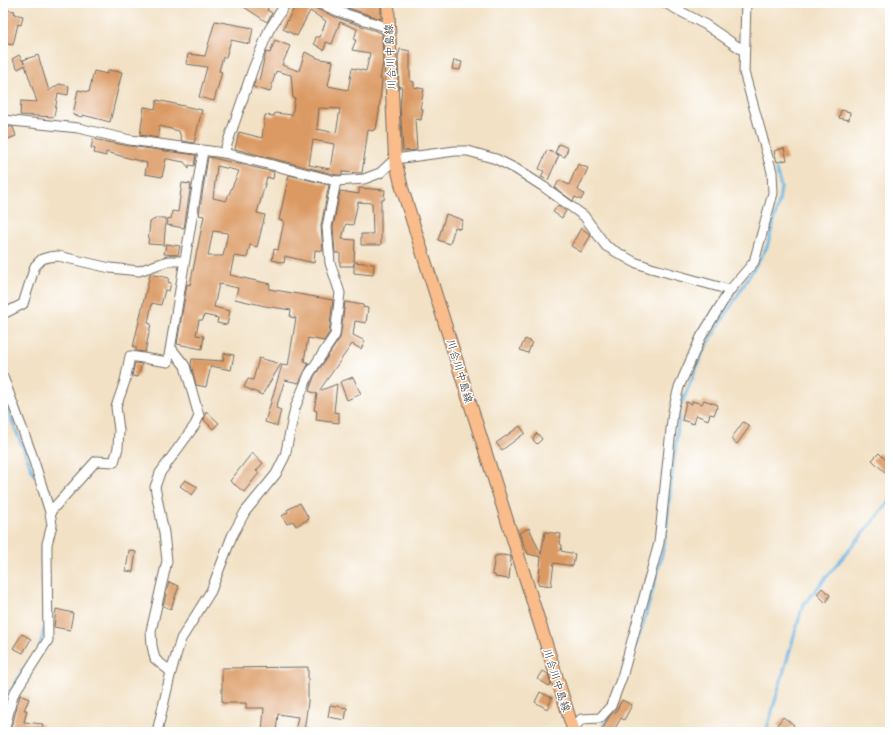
<svg xmlns="http://www.w3.org/2000/svg" width="893" height="735" font-family="Mali,'Klee One',sans-serif">
  <style>
    .lines { fill: none; stroke-linecap: round; stroke-linejoin: round }
    .stream { stroke: #68b6e2; stroke-width: 3 }
    .building { fill: #db9a64; fill-rule: evenodd }
    .minor-casing { stroke: #716b61; stroke-width: 11 }
    .major-casing { stroke: #716b61; stroke-width: 14 }
    .minor { stroke: #fff; stroke-width: 9 }
    .major { stroke: #f9bc8a; stroke-width: 12 }
    .labels { text-anchor: middle; stroke-width: 3; stroke-linejoin: round; paint-order: stroke }
    .street-label { font-size: 11px; fill: #2b2b2b; stroke: #fff }
  </style>
  <rect width="100%" height="100%" fill="#fff"/>
  <filter id="ink" filterUnits="userSpaceOnUse"><feTurbulence type="fractalNoise" baseFrequency=".025" numOctaves="2"/><feDisplacementMap in="SourceGraphic" scale="8" xChannelSelector="R" yChannelSelector="G"/><feConvolveMatrix kernelMatrix="1 2 1 2 8 2 1 2 1" color-interpolation-filters="sRGB"/></filter>
  <filter id="wash" filterUnits="userSpaceOnUse"><feTurbulence type="fractalNoise" baseFrequency=".012" numOctaves="4" result="noise"/><feDisplacementMap in="SourceGraphic" scale="16" xChannelSelector="R" yChannelSelector="G"/><feGaussianBlur stdDeviation="0.9" result="paint"/><feColorMatrix in="noise" values="0 0 0 0 0 0 0 0 0 0 0 0 0 0 0 0 0 1.4 0 .05"/><feComposite in="paint" operator="in"/></filter>
  <g filter="url(#wash)">
    <rect width="100%" height="100%" fill="#f2e1c5"/>
    <g class="lines">
      <g class="stream">
        <polyline points="3,10 10,3"/>
        <polyline points="3,393 9,413 34,475"/>
        <polyline points="43,587 42,551 43,545"/>
        <polyline points="40,645 44,629"/>
        <polyline points="633,652 643,625 664,547 680,408 703,352 767,247 779,202 781,187 776,170"/>
        <polyline points="10,692 29,661"/>
        <polyline points="3,713 8,699"/>
        <polyline points="602,732 609,713"/>
        <polyline points="766,732 803,605 890,501"/>
      </g>
    </g>
    <g id="blocks">
      <g class="building">
        <polygon points="238,3 270,3 267,10 272,13 267,22"/>
        <path d="M301 3H313L317 9 338 18 382 33 383 63 380 79H382L379 112 376 129H374L373 131 368 130 362 173 342 172V175H337L235 149 239 132 262 138 265 115 274 116 275 113 292 115 295 98H293L291 75 276 71 270 92 253 87 256 79 259 80 266 52 270 53 275 40 290 46 282 65 299 71 305 52 320 59 333 61 328 86 348 90 352 68 366 71 370 53 352 50 356 40H354L357 29 340 22 332 44 326 42 324 50 314 44 316 37H320L326 21 310 11 297 36 283 29 295 6 298 8ZM319 108 340 109 336 133 317 129ZM313 140 334 144 330 169 309 165Z"/>
        <polygon points="334,3 381,3 381,19 342,6"/>
        <polygon points="7,10 15,11 14,14 23,16 21,25 18,24 13,45 3,43 3,17 5,17"/>
        <polygon points="215,21 253,28 250,44 231,40 226,57 223,57 219,71 222,72 214,101 199,97 207,67 186,64 188,54 205,56"/>
        <polygon points="400,49 410,51 410,81 414,82 414,87 424,89 420,109 423,109 421,120 415,119 417,150 403,151 400,106 402,87 399,87 398,57"/>
        <polygon points="19,55 24,63 23,60 38,55 49,91 59,84 69,86 68,95 58,93 54,117 20,115 21,101 37,102 25,65 18,69 12,59"/>
        <polygon points="454,60 462,62 460,70 452,69"/>
        <polygon points="108,70 122,72 110,122 83,115 83,117 73,115 78,90 89,92 94,71 107,74"/>
        <polygon points="157,100 202,110 194,143 182,141 179,131 159,126 158,138 140,135 144,107 155,109"/>
        <polygon points="841,110 850,112 849,120 839,118"/>
        <polygon points="4,127 13,127 16,136 8,139"/>
        <polygon points="93,139 129,146 196,155 194,166 189,165 189,168 184,162 168,159 166,159 162,177 145,174 147,163 106,152 106,156 94,153 95,149 91,148"/>
        <polygon points="559,144 568,148 565,157 555,153"/>
        <polygon points="784,148 787,160 777,162 774,151"/>
        <polygon points="547,150 559,155 548,180 541,177 544,171 539,169"/>
        <path d="M208 157 274 172 273 179 267 177 257 213 265 215 257 247 250 245 247 258 234 256 230 275 270 284 269 289 333 300 329 333 324 341 308 338 304 361 309 363 299 383 285 380 276 408 281 410 277 426 265 422 282 365 288 366 296 318 290 317 291 310 265 306 235 299 238 288 219 284 214 307 230 311 227 325 217 323 218 318 204 315 203 320H199L196 335 204 336 202 349 177 344 187 284 190 285 204 216 199 215ZM217 166 239 171 226 201 213 198ZM213 231 228 233 223 256H208Z"/>
        <polygon points="578,164 588,168 578,190 584,194 581,200 575,197 573,201 555,188 559,180 569,185"/>
        <polygon points="289,175 329,185 321,226 323,251 315,250 314,263 285,256 284,263 272,260 274,249 278,250 284,221 279,220"/>
        <polygon points="182,183 191,184 184,228 167,225 168,218 171,219 172,211 178,212"/>
        <polygon points="359,188 385,190 384,200 381,200 381,245 361,245 361,234 373,234 372,203 358,202 353,225 346,224 342,239 355,240 354,262 374,264 373,275 354,273 354,263 354,266 340,266 340,253 335,253 333,227 340,191 359,194"/>
        <polygon points="558,205 566,211 562,218 553,212"/>
        <polygon points="446,214 463,220 460,229 455,227 450,244 438,240"/>
        <polygon points="157,218 166,218 164,245 148,244 150,222"/>
        <polygon points="581,228 591,235 581,252 571,246"/>
        <polygon points="166,244 180,246 178,255 164,254"/>
        <polygon points="150,274 169,278 168,282 171,283 169,291 165,290 161,305 152,303 148,323 151,324 145,352 136,351 136,347 133,347"/>
        <polygon points="345,302 363,305 363,307 368,308 366,323 355,321 353,335 365,341 361,349 352,344 319,391 337,384 334,412 339,413 339,423 316,420 317,411 314,410 317,394 309,391 314,377 340,338"/>
        <polygon points="525,339 532,342 528,353 520,350"/>
        <polygon points="224,353 234,355 231,370 211,366 206,387 196,385 191,365 192,359 223,361"/>
        <polygon points="259,358 281,364 262,395 244,387 248,379 253,380"/>
        <polygon points="135,363 142,364 138,377 132,376"/>
        <polygon points="353,377 361,394 347,400 340,382"/>
        <polygon points="704,400 718,405 714,415 710,414 708,420 696,415 694,424 682,420 686,402 692,404 692,401 702,404"/>
        <polygon points="206,411 219,423 213,429 204,420"/>
        <polygon points="743,422 750,426 737,444 731,439"/>
        <polygon points="520,426 525,433 502,450 496,443"/>
        <polygon points="537,433 542,439 537,444 532,439"/>
        <polygon points="252,453 263,463 256,471 259,473 244,492 230,481"/>
        <polygon points="879,453 890,464 890,477 872,460"/>
        <polygon points="185,480 198,487 192,495 180,486"/>
        <polygon points="300,503 309,519 296,526 293,521 287,524 282,516 288,512 287,510"/>
        <polygon points="529,528 541,554 545,532 561,534 560,544 562,545 561,551 575,554 573,566 554,563 551,586 538,584 541,557 528,554 519,533"/>
        <polygon points="129,550 136,552 133,572 126,571"/>
        <polygon points="501,555 510,556 511,559 509,579 495,577 495,575 492,574 495,556"/>
        <polygon points="169,582 179,586 171,609 163,606"/>
        <polygon points="822,588 830,595 826,603 817,594"/>
        <polygon points="56,609 73,613 70,630 54,627"/>
        <polygon points="22,634 31,639 23,653 13,648"/>
        <polygon points="308,667 308,702 304,732 295,732 298,717 278,714 276,732 262,732 264,708 246,708 246,703 222,703 222,668"/>
        <polygon points="543,671 548,674 551,684 549,686 538,679"/>
        <polygon points="540,692 552,698 547,709 535,702"/>
        <polygon points="20,695 29,699 24,710 27,710 24,722 43,724 42,732 20,732 11,730"/>
        <polygon points="622,700 632,705 624,720 621,718 613,732 601,732 609,717 613,712 615,713"/>
        <polygon points="330,705 347,708 345,720 328,717"/>
        <polygon points="783,717 794,725 788,732 777,725"/>
      </g>
    </g>
  </g>
  <g filter="url(#ink)">
    <use href="#blocks" fill-opacity="0" stroke="#716b61" stroke-width="1"/>
    <g class="lines">
      <g class="minor-casing">
        <g id="minor">
          <polyline points="319,3 340,12 389,28"/>
          <polyline points="665,3 706,25 744,51"/>
          <polyline points="3,120 78,128 130,140 224,153 336,181 364,179 380,173 395,159 455,151 468,151 496,159 516,169 544,187 584,216 606,246 634,262 651,268 730,290"/>
          <polyline points="224,153 253,69 269,30 286,3"/>
          <polyline points="3,314 23,304 35,266 42,259 49,257 58,256 110,268 139,271 168,261 184,261"/>
          <polyline points="3,377 32,455 50,512 52,525 47,544 47,555 48,640 13,695 4,732"/>
          <polyline points="50,512 96,461 114,462 118,448 119,430 116,407 125,381 130,356 168,362 203,151"/>
          <polyline points="171,672 155,659 152,646 151,631 167,561 164,533 155,487 160,473 195,425 199,416 185,366 171,348"/>
          <polyline points="573,730 581,719 600,718 611,706 622,677 659,543 673,411 679,387 701,337 730,290 754,262 773,193 772,172 744,72 746,3"/>
          <polyline points="157,732 171,672 181,639 211,591 232,536 245,512 276,474 285,456 295,408 309,374 335,335 340,293 330,263 327,227 336,181"/>
        </g>
      </g>
      <g class="major-casing">
        <polyline id="major" points="388,3 395,159 402,188 574,732"/>
      </g>
      <use href="#minor" class="minor"/>
      <use href="#major" class="major"/>
    </g>
  </g>
  <g class="labels">
    <g class="street-label">
      <text transform="translate(390 57) rotate(-93)" y="4">川合川中島線</text>
      <text transform="translate(460 371) rotate(73)" y="4">川合川中島線</text>
      <text transform="translate(557 680) rotate(72)" y="4">川合川中島線</text>
    </g>
  </g>
  <rect width="893" height="735" fill="none" stroke="#fff" stroke-width="16"/>
</svg>
